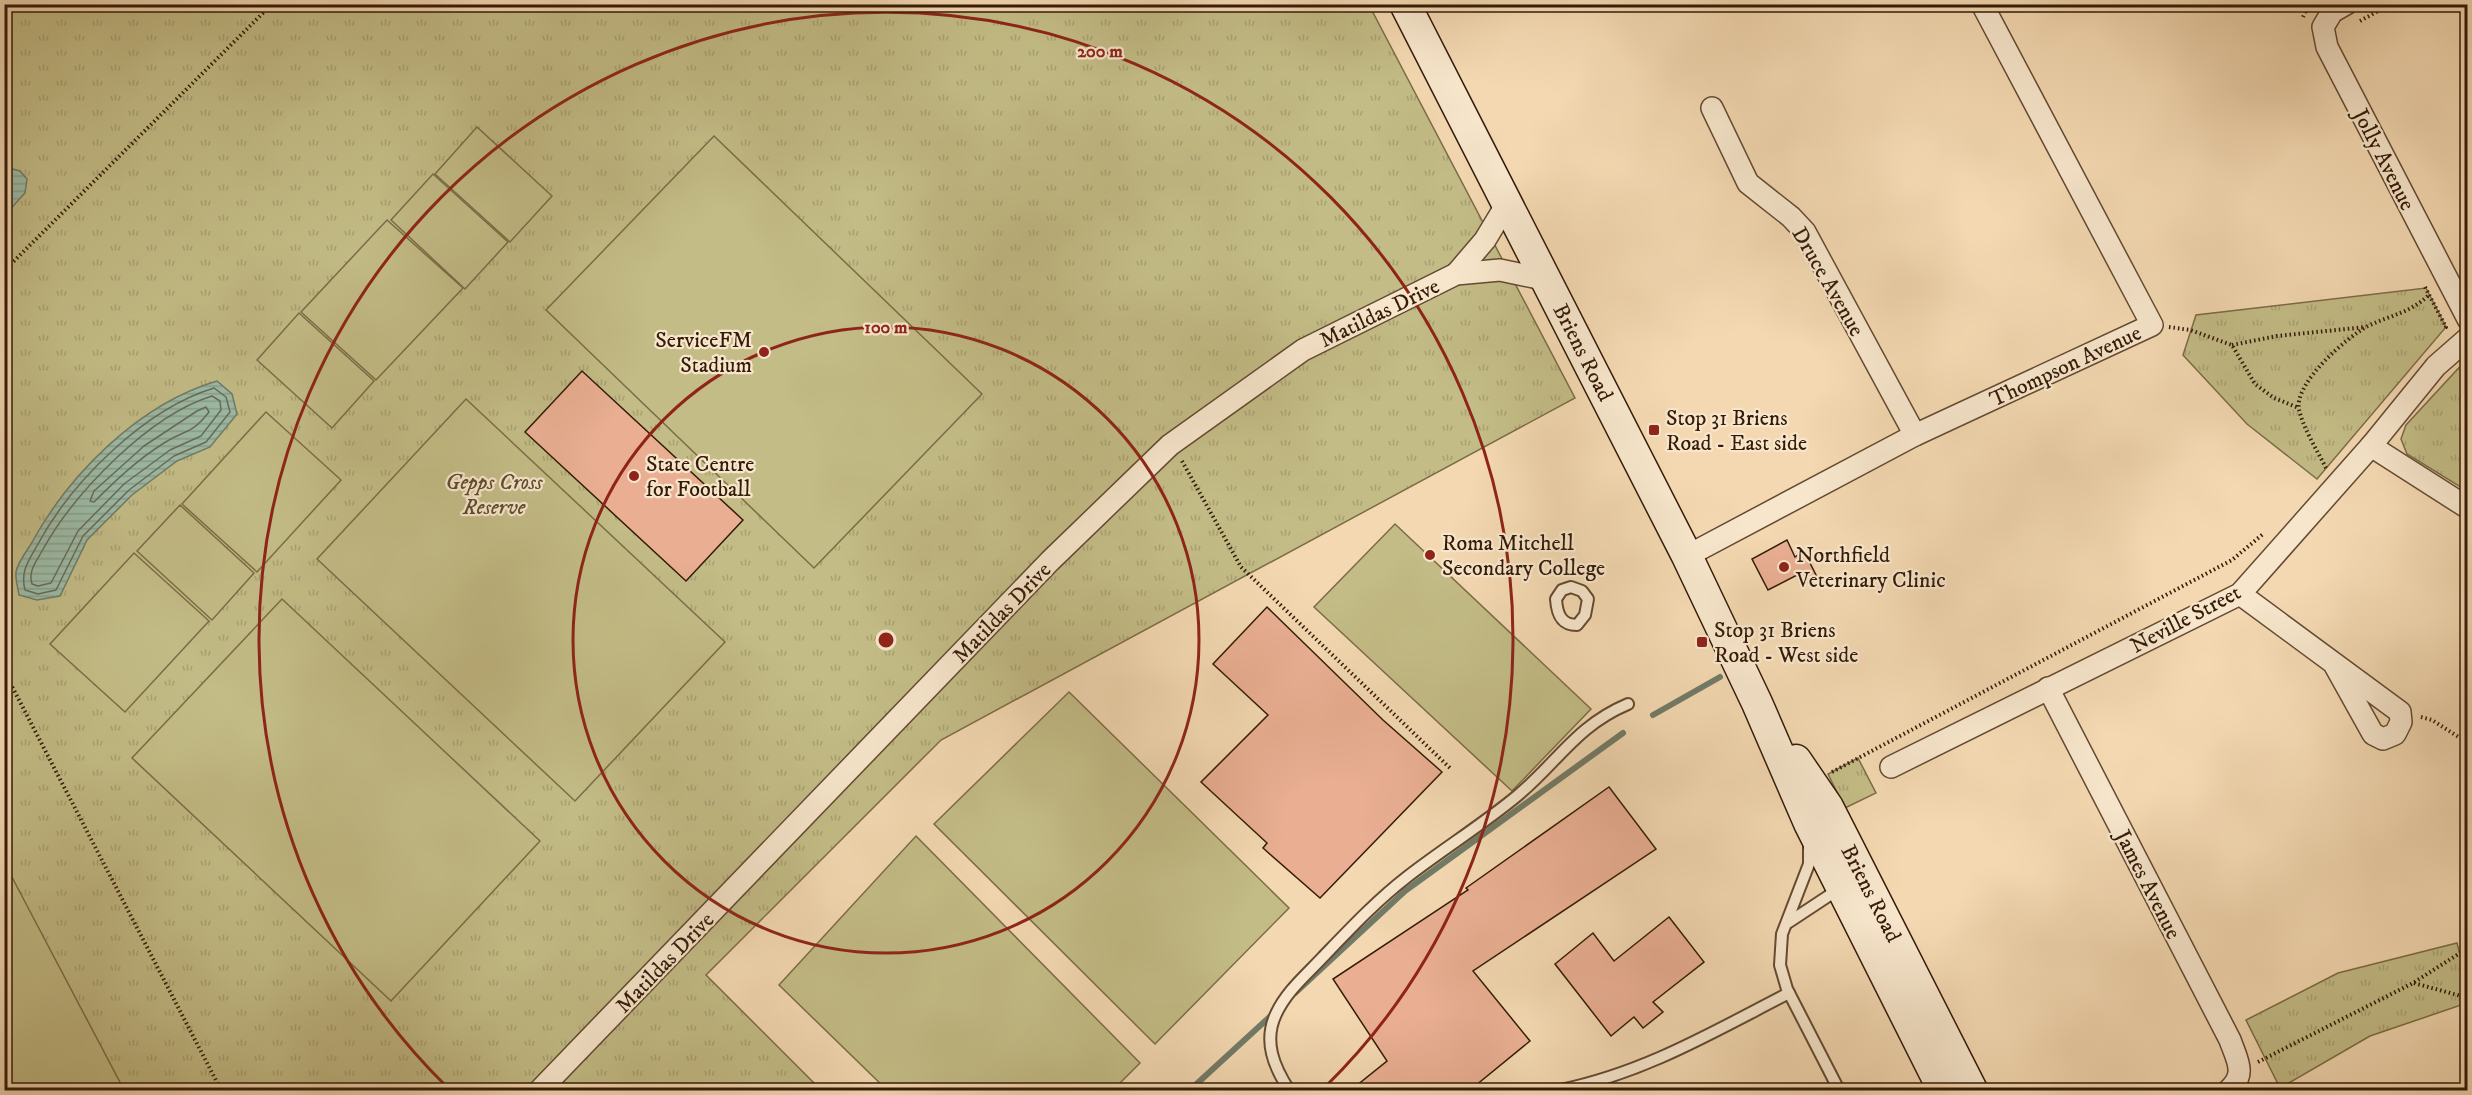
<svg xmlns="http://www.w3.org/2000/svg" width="2472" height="1095" font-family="'IM FELL DW Pica',serif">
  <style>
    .grass { fill: url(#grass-tufts); stroke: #7c6c47; stroke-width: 1.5 }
    .pitch { fill: #c3bc86; stroke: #7c6c47; stroke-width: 1.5 }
    .water { fill: url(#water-rules); stroke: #727b67; stroke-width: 1.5 }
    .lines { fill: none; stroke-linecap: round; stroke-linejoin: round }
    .shore { stroke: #686b58; stroke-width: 1.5 }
    .stream { stroke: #727b67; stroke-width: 6 }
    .building { fill: #eaaf93; stroke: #341b08; stroke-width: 1.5 }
    .service-casing { stroke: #644a32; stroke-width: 14 }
    .minor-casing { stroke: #644a32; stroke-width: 24 }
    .secondary-casing { stroke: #341b08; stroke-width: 33 }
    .path { stroke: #341b08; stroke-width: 4; stroke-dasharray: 1.5 3; stroke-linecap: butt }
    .service { stroke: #f7e6cc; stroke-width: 10 }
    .minor { stroke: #f7e6cc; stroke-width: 21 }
    .secondary { stroke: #f7e6cc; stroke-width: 30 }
    .ring { fill: none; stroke: #8f2418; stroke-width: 3 }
    .poi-dot { fill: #8f2418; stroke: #f7e6cc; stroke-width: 2 }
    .labels { text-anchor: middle; stroke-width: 4.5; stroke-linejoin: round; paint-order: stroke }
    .street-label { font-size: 22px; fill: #341b08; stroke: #f7e6cc }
    .poi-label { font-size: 22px; fill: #341b08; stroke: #f7e6cc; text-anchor: start }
    .park-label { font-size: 22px; font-style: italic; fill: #5f4b2e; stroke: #f7e6cc }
    .centre { fill: #8f2418; stroke: #f7e6cc; stroke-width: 3 }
    .ring-label { font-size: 18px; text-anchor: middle; font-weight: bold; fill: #8f2418; stroke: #f7e6cc; stroke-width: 4.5; stroke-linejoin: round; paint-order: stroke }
  </style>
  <defs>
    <pattern id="grass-tufts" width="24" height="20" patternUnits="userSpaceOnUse" patternTransform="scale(1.5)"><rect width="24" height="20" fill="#c3bc86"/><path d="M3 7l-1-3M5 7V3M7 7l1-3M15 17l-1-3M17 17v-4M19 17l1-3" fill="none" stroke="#a8a172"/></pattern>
    <pattern id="water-rules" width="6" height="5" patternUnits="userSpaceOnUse" patternTransform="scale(1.5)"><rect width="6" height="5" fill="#9cbba7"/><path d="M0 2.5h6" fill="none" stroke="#87a08e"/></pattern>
  </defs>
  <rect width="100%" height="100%" fill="#f3d8b1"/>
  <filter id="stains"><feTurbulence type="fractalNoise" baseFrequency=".00333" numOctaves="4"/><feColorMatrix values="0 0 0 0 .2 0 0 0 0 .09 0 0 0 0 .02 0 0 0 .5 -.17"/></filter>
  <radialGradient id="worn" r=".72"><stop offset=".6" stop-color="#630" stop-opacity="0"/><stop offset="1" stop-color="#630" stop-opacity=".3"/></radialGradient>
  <g class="grass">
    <polygon points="5,5 1369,5 1575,398 941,740 706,975 821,1090 5,1090"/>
    <polygon points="2426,288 2446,327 2317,479 2247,424 2183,355 2196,315"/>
    <polygon points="2467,359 2467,491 2407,454 2401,439 2406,425"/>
    <polygon points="1858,758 1876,793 1845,808 1828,774"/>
    <polygon points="2457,943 2467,982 2467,1003 2370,1036 2280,1088 2246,1020 2338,973"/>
  </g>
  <g class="pitch">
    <polygon points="477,127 552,196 510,242 435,174"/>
    <polygon points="714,136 982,394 814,568 546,310"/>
    <polygon points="433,174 508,242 465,289 391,220"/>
    <polygon points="387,220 463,288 376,380 301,312"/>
    <polygon points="299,313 374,381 332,428 257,360"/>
    <polygon points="466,399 725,642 575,801 317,559"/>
    <polygon points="266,412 341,480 257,572 182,504"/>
    <polygon points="180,505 254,573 212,620 137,551"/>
    <polygon points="1395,524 1591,709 1512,791 1314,607"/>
    <polygon points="134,553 209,621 125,712 50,644"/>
    <polygon points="282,599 540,841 391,1001 132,758"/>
    <polygon points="1069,692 1289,908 1155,1044 934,824"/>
    <polygon points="916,836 1140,1063 1113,1090 887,1090 779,985"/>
    <polygon points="4,862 123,1088 119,1090 5,1090"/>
  </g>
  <g class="water">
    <polygon points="5,167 20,171 27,179 25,193 5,215"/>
    <path d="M217 381 232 394 237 414 210 447 177 461 132 495 87 540 60 596 37 600 19 595C18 588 15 579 16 572 17 564 26 552 31 544 69 474 139 404 217 381Z"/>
  </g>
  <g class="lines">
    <g class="shore">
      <path d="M214 388 226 397 230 412 206 442 174 456 129 490 83 536 56 590 38 594 25 590C20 571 29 560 38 544 72 481 145 409 214 388Z"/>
      <path d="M212 396 220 401 221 410 201 436 170 450 124 484 78 531 51 583 38 586 32 584C28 571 36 562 42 551 74 493 148 416 212 396Z"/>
      <path d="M206 407 209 412C191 435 186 429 164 443 137 460 116 480 94 502L90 501 94 491 144 446 197 411Z"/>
    </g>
    <g class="stream">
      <polyline points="1653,715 1720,677"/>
      <polyline points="1295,993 1405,891 1623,733"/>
      <polyline points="1190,1090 1275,1012"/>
    </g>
  </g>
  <g class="building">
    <polygon points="582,371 743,520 686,581 525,432"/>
    <polygon points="1787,540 1795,557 1804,551 1817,577 1801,586 1797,575 1768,590 1752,559"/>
    <polygon points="1267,607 1383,720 1442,772 1320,898 1263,848 1267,843 1201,782 1268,715 1213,664"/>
    <polygon points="1609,787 1656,849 1473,971 1530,1041 1470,1090 1351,1090 1387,1061 1333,979 1468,890 1466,888"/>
    <polygon points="1669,917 1704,962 1653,1002 1663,1012 1643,1028 1634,1017 1611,1036 1555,964 1593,933 1614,961"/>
  </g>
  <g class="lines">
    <g class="service-casing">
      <g id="service">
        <path d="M1571 587 1582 591 1588 599 1585 615 1577 625C1561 625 1557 614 1556 599L1562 590Z"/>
        <polyline points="1809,845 1809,864 1782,934 1780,965 1787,989 1839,1090"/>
        <polyline points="1789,922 1839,889"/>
        <path d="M1289 1090C1274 1067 1263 1041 1276 1014 1286 992 1305 976 1322 958 1349 930 1376 901 1407 877 1443 849 1482 825 1517 796 1558 762 1576 726 1628 704"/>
        <path d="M1560 1090C1644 1073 1713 1032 1789 993"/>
      </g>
    </g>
    <g class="minor-casing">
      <g id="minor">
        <polyline points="2346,4 2332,12 2323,27 2327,47 2468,319"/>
        <polyline points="1712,108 1748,183 1791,217 1805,232 1915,435"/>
        <polyline points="1456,274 1485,240 1508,202"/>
        <polyline points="2371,446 2468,508"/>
        <polyline points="1687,556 1915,435 2152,325 1982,4"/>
        <polyline points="2240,594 2400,712 2401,722 2395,734 2383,739 2373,734 2334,664"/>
        <path d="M2048 688 2230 1040C2237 1060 2247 1074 2229 1090"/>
        <polyline points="1891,767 2240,594 2371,446 2436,366 2468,338"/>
        <polyline points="540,1090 1050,561 1170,445 1303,350 1456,274 1500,270 1548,280"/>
      </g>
    </g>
    <g class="secondary-casing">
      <g id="secondary">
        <polyline points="1405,4 1687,556 1757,703 1809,823 1943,1090"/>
        <polyline points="1796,760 1828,807 1972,1090"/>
      </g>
    </g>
    <g class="path">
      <polyline points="2303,17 2309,4"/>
      <polyline points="2360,21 2391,4"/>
      <polyline points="4,271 272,4"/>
      <polyline points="2425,287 2446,327 2443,330"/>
      <polyline points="2169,327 2190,330 2232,345 2255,384 2274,398 2299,408"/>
      <polyline points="2232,345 2277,336 2366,327"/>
      <polyline points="1182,461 1241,567 1451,769"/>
      <path d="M2326 468C2318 452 2302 426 2299 409 2294 383 2347 337 2368 326 2393 314 2408 314 2429 295"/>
      <polyline points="4,671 221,1090"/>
      <polyline points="2421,717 2432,720 2468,743"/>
      <polyline points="1832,772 2232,560 2263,534"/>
      <polyline points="2414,983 2468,998"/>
      <polyline points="2258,1062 2413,983 2468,948"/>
    </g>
    <use href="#service" class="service"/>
    <use href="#minor" class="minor"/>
    <use href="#secondary" class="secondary"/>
  </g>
  <g class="ring">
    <circle cx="886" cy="640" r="313"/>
    <path d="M447 1087A627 627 0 1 1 1325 1087"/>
  </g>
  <g class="poi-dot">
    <circle cx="764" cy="352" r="6"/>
    <rect x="1648" y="424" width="12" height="12" rx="3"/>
    <circle cx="634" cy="476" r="6"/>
    <circle cx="1430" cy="555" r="6"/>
    <circle cx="1784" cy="567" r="6"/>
    <rect x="1696" y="636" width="12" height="12" rx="3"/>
  </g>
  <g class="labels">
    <g class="street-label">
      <text transform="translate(2385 159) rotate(63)" y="8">Jolly Avenue</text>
      <text transform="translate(1829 281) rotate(60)" y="8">Druce Avenue</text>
      <text transform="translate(1379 312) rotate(-26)" y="8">Matildas Drive</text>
      <text transform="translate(1584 352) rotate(63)" y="8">Briens Road</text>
      <text transform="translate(2065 365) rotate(-25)" y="8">Thompson Avenue</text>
      <text transform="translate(1001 612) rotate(-46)" y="8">Matildas Drive</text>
      <text transform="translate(2185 618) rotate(-28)" y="8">Neville Street</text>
      <text transform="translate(2149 884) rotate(63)" y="8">James Avenue</text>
      <text transform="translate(1872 893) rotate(63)" y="8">Briens Road</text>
      <text transform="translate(664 962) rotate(-46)" y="8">Matildas Drive</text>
    </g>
    <g class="poi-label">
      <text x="752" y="347" text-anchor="end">ServiceFM<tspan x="752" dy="25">Stadium</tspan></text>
      <text x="1666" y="425">Stop 31 Briens<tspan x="1666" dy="25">Road - East side</tspan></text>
      <text x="646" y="471">State Centre<tspan x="646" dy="25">for Football</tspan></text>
      <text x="1442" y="550">Roma Mitchell<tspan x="1442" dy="25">Secondary College</tspan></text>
      <text x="1796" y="562">Northfield<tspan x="1796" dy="25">Veterinary Clinic</tspan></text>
      <text x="1714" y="637">Stop 31 Briens<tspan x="1714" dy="25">Road - West side</tspan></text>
    </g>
    <g class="park-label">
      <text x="494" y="489">Gepps Cross<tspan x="494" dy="25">Reserve</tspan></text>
    </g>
  </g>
  <circle cx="886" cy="640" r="9" class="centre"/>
  <g class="ring-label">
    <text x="1100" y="57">200 m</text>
    <text x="886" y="333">100 m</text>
  </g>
  <rect width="2472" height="1095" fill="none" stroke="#f3d8b1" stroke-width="24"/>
  <rect x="6" y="6" width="2460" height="1083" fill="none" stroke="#341b08" stroke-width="3"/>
  <rect x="12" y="12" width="2448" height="1071" fill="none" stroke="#341b08" stroke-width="1.5"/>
  <rect width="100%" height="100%" filter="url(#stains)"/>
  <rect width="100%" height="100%" fill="url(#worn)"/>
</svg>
